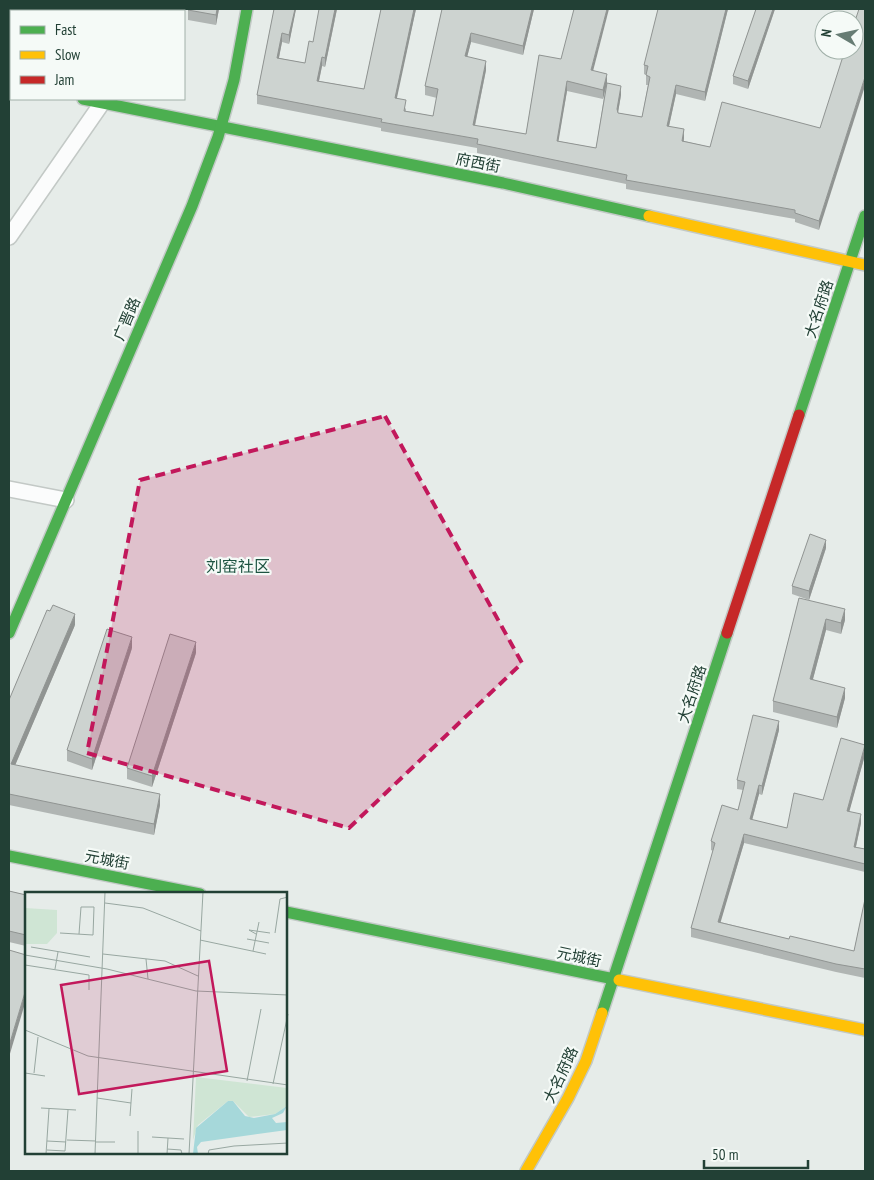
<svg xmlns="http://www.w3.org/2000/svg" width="874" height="1180" font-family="'PT Sans Narrow','Noto Sans SC',sans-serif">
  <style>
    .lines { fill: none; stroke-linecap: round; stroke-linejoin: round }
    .street-casing { stroke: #c3c9c6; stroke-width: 18 }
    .fast-casing { stroke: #c2c9c6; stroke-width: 14 }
    .slow-casing { stroke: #c2c9c6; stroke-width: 14 }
    .jam-casing { stroke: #c2c9c6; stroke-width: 14 }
    .street { stroke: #fbfcfc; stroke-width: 15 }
    .fast { stroke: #4caf50; stroke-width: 11 }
    .slow { stroke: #ffc107; stroke-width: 11 }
    .jam { stroke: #c62828; stroke-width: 11 }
    .wall { fill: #b0b5b3; fill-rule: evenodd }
    .shaded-wall { fill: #909492 }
    .building { fill: #cdd3d0; stroke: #909492 }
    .marked { fill: #c2185b; fill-opacity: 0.2; stroke: #c2185b; stroke-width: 4; stroke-dasharray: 10 6; stroke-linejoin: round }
    .labels { text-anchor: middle; stroke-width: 4.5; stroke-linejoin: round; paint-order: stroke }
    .street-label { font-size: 15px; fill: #224035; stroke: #f5faf7 }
    .neighbourhood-label { font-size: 16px; fill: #1d5341; stroke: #f5faf7 }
    .inset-road { fill: none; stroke: #98a7a1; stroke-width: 1 }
    .view { fill: #c2185b; fill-opacity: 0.15; stroke: #c2185b; stroke-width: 2.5 }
    .inset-edge { fill: none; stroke: #224035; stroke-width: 2.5 }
  </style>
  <rect width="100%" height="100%" fill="#e6ece9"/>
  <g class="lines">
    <g class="street-casing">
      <g id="street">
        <polyline points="9,237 102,103"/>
        <polyline points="9,489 66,500"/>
      </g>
    </g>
    <g class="fast-casing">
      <g id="fast">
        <polyline points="9,83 11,84"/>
        <polyline points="83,99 503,183 649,216"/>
        <polyline points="799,415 865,216"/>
        <polyline points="9,633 192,206 218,137 234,80 247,9"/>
        <polyline points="9,856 200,894"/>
        <polyline points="286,912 619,980"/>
        <polyline points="602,1013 727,633"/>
      </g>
    </g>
    <g class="slow-casing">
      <g id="slow">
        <polyline points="649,216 865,265"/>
        <polyline points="619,980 865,1030"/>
        <polyline points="526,1171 568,1098 586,1061 602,1013"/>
      </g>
    </g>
    <g class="jam-casing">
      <polyline id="jam" points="727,633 799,415"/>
    </g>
    <use href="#street" class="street"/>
    <use href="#fast" class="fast"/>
    <use href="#slow" class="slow"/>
    <use href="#jam" class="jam"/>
  </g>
  <g class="wall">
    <polygon points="188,9 219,9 216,25 188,20"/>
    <path d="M274 9H296L289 44 282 42 279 58 305 63 313 42 337 9 325 67 322 66 319 81 364 89 381 9H416L396 98 406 109V111L433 116 437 98 425 95V86L442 9H534L523 55 471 42 467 57 486 70 475 126 526 134 539 55 593 71 621 95 618 113 642 117 648 85H646V75L644 74V65L728 9 705 101 676 94 669 126 684 138V141L710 147 820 128 819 230 795 222V219L626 189V184L477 153V148L381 131V128L257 104V95ZM606 85 596 148 558 141 567 91 603 99Z"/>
    <polygon points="756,9 775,9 748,89 733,84 733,76"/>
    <polygon points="826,548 809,600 792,594 792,586"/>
    <polygon points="799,598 845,620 841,634 826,630 813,679 845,698 837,728 773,712 773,701"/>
    <polygon points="75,625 15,765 160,805 154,835 9,805 9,700"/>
    <polygon points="132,648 92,770 67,761 67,750"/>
    <polygon points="196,653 152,787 127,779 127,768"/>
    <polygon points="779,730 762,795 759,794 752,820 787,828 823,800 865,745 865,755 849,811 861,823 856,847 865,849 865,872 744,843 720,922 789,939 854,951 865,899 865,978 836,972 691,937 691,928 713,851 711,850 711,841 738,810 743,790 737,789 737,780"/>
    <polygon points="9,891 26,895 26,946 9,942"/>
  </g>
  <g class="shaded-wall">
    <polygon points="113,9 117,9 116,11 113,11"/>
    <polygon points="217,9 219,9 216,25 216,15"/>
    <polygon points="295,9 296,9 289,44 289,35"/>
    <polygon points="335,9 337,9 325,67 325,58"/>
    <polygon points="414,9 416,9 395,107 395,98"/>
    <polygon points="532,9 534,9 523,55 523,46"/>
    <polygon points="607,9 609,9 591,79 591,70"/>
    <polygon points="726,9 728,9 705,101 705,92"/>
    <polygon points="773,9 775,9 748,89 748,81"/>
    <polygon points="282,33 282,42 277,67 277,58"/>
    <polygon points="471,33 471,42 465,65 465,56"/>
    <polygon points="322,57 322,66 317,90 317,81"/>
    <polygon points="486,61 486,70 473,134 473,125"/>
    <polygon points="607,74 607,83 603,99 603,90"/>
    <polygon points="865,77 865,86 819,230 819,221"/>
    <polygon points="567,81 567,91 557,150 557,141"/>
    <polygon points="676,85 676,94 667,135 667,126"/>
    <polygon points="621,86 621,95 617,118 617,109"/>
    <polygon points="684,129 684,138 682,150 682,141"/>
    <polygon points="826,540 826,548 809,600 809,591"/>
    <polygon points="845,609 845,620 841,634 841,623"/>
    <polygon points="75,614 75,625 11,775 11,764"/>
    <polygon points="826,619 826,630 810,690 810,679"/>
    <polygon points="132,637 132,648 92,770 92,759"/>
    <polygon points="196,642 196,653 152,787 152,776"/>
    <polygon points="845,688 845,698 837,728 837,717"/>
    <polygon points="779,721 779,730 762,795 762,786"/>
    <polygon points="865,746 865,755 847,820 847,811"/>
    <polygon points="759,785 759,794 750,828 750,819"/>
    <polygon points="160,794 160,805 154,835 154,824"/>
    <polygon points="861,814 861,823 854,855 854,847"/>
    <polygon points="744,834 744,843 718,931 718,922"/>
    <polygon points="26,989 26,1000 9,1057 9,1046"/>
  </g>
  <g class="building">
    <rect x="60" y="9" width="53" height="2"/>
    <polygon points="188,9 217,9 216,15 188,10"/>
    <polygon points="274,9 295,9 289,35 282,33 277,58 305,63 309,41 313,42 319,9 335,9 325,58 322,57 317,81 364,89 381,9 414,9 395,98 406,100 404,111 433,116 438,89 425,86 442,9 532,9 523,46 471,33 465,56 486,61 473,125 526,134 539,55 561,59 574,9 607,9 591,70 607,74 603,90 567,81 557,141 596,148 607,83 621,86 617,109 618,113 642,117 650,77 646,75 648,66 644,65 658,9 726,9 705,92 676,85 667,126 684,129 682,141 710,147 722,102 820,128 845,50 854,50 854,24 859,9 865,9 865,77 819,221 795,213 795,210 626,180 627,175 477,144 478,139 381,122 382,119 257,95"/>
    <polygon points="756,9 773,9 748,81 733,76"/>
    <polygon points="810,534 826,540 809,591 792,586"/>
    <polygon points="799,598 845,609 841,623 826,619 810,679 845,688 837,717 773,701"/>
    <polygon points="53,605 75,614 11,764 160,794 154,824 9,794 9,700 47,610 50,611"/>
    <polygon points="107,629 132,637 92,759 67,750"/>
    <polygon points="170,634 196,642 152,776 127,768"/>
    <polygon points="753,715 779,721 762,786 759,785 750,819 787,828 794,793 823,800 841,738 865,745 847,811 861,814 854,847 865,849 865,864 744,834 718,922 789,939 790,936 854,951 865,899 865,969 836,964 691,928 715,843 711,841 722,805 738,810 745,782 737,780"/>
    <polygon points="9,891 26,895 26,935 9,931"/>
    <polygon points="9,950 26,955 26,989 9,1046"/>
  </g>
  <path class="marked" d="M385 416 522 663 349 828 87 753 140 480Z"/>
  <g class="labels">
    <g class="street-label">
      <text transform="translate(478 163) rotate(11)" y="5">府西街</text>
      <text transform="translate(819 309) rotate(-72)" y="5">大名府路</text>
      <text transform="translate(127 319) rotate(-67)" y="5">广晋路</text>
      <text transform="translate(692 694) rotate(-72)" y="5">大名府路</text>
      <text transform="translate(107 860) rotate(11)" y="5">元城街</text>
      <text transform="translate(579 957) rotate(12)" y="5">元城街</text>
      <text transform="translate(561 1075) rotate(-65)" y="5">大名府路</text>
    </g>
    <g class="neighbourhood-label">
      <text x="238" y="572">刘窑社区</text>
    </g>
  </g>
  <g transform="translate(25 892)">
    <rect width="262" height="262" fill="#e6ece9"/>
    <path d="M0 16 32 18V41L22 52H0Z" fill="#cfe5d4"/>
    <path d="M171 185 262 196V214L250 222 224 225 208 209H203L173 233 168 248Z" fill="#cfe5d4"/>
    <path d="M203 209H208L220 224 229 226 250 222 262 214 258 221 247 226 251 231 262 230V238L176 250 172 255 173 262H168L171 236Z" fill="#a6d8da"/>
    <path class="inset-road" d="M80 11 118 16 176 39M35 41 68 43 69 15H56L54 42M250 41 255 7 263 5M231 42 224 38 245 41M222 47 244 51M175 48 241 62M6 55 65 65M228 59 234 30M78 62 140 69 173 84M0 63 82 77 171 99 263 103M121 67 123 87M0 73 64 83V98M30 77 33 60M0 138 63 164 263 193M0 181 20 184M9 181 13 145M222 189 236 117M248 192 263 122M72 206 106 211M16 216 51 218M105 224 107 197M127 245 159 247M42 248 71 249M22 249 41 250M71 250H90M142 257 156 258 157 262M22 258 40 259 43 218M21 262 24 217M70 262 80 0M113 262V239M142 262 143 246M164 262 178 0M183 262 184 258 209 254 263 251"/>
    <path class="view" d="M184 69 202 179 54 202 36 93Z"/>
    <rect width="262" height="262" class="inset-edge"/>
  </g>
  <rect width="874" height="1180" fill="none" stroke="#224035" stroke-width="20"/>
  <rect x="10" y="10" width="175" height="90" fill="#f5faf7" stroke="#a1b0a9"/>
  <rect x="20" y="26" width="25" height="8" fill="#4caf50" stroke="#a1b0a9"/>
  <text x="55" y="35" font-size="15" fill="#224035">Fast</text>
  <rect x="20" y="51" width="25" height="8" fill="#ffc107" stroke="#a1b0a9"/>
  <text x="55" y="60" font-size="15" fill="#224035">Slow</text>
  <rect x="20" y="76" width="25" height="8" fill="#c62828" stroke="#a1b0a9"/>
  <text x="55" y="85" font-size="15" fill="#224035">Jam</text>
  <g transform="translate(839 35) rotate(279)"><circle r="24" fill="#f5faf7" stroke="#a1b0a9"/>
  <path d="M0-4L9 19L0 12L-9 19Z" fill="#677c74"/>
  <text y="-8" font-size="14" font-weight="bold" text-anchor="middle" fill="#224035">N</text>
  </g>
  <path d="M704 1160v8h104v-8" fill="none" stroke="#224035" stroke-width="2.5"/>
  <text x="712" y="1160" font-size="15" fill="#224035" stroke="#f5faf7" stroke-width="4" paint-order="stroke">50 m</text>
</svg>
